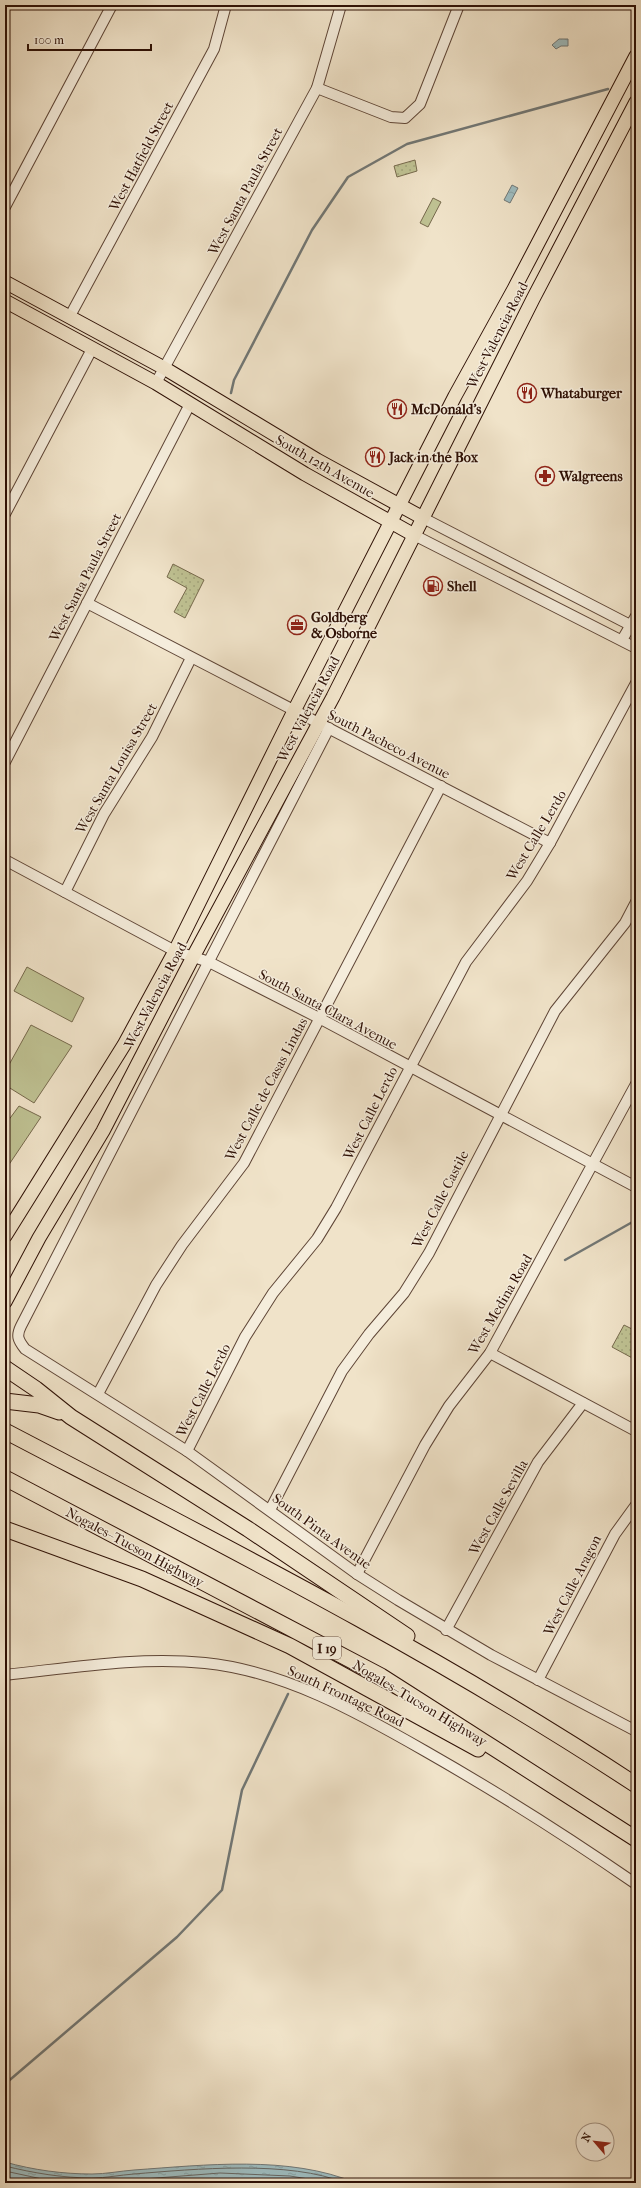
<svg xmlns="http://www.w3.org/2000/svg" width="641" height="2188" font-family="'IM FELL French Canon',serif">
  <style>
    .grass { fill: url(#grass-dots); stroke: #76694c }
    .pitch { fill: #bfc293; stroke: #76694c }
    .water { fill: url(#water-ripples); stroke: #717775 }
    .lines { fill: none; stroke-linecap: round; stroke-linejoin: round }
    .shore { stroke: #666662; stroke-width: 1 }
    .stream { stroke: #717775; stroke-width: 2.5 }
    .minor-casing { stroke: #5e4536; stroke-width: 12 }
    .major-casing { stroke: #2e1005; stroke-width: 15 }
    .highway-casing { stroke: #2e1005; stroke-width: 17 }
    .minor { stroke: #f5eddc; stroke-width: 10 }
    .major { stroke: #f0e3c9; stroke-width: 13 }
    .highway { stroke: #f0e3c9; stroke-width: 15 }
    .labels { text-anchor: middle; stroke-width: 3; stroke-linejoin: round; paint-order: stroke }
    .shield { fill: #f5eddc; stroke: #6a5246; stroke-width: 1 }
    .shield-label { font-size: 13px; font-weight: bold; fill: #2e1005 }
    .street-label { font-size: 14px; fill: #2e1005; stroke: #f5eddc }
    .poi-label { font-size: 14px; font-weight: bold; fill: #2e1005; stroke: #f5eddc; text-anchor: start }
  </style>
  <defs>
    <pattern id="grass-dots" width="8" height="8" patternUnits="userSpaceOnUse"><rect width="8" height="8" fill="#bfc293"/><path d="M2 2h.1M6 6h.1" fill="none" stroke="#a4a67d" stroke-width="1.8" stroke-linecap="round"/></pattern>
    <pattern id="water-ripples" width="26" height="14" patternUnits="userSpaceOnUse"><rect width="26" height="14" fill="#9ebcbf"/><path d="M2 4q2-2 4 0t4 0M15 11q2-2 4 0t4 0" fill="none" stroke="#88a1a3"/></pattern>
  </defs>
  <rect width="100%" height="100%" fill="#f0e3c9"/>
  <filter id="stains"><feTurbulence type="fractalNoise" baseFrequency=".005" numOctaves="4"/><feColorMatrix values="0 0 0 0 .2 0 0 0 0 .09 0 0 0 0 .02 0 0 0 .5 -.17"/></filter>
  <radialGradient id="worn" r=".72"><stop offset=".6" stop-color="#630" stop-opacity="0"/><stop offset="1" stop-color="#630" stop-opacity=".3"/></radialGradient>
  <g class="grass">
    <polygon points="415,160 417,171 397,177 394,166"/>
    <polygon points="173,564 204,580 185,618 174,612 187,588 167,577"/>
    <polygon points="624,1325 636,1331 636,1360 612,1347"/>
  </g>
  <g class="pitch">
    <polygon points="433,198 441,202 428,227 420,223"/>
    <polygon points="27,967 84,998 72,1022 14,991"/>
    <polygon points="31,1025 72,1046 34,1103 5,1085 5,1072"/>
    <polygon points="19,1106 41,1117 8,1166 5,1167 5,1125"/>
  </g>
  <g class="water">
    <polygon points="559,39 568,39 568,46 561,46 556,49 552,45"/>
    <polygon points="512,185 518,188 510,203 504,200"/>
    <path d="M5 2162C33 2170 63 2174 92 2174 106 2174 120 2171 134 2170 205 2165 289 2155 356 2183H5Z"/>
  </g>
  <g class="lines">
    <g class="shore">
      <path d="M5 2166C33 2173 63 2178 92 2178 106 2178 120 2175 134 2174 194 2169 290 2160 345 2183"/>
      <polyline points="5,2171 42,2179 92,2183"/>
      <polyline points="93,2183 220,2173 290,2176 333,2183"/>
      <polyline points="164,2183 220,2179 298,2183"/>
    </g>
    <g class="stream">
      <polyline points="231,393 234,380 312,230 348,177 407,144 608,89"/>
      <polyline points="565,1260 636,1220"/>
      <polyline points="5,2084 177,1937 222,1890 242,1790 288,1694"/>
    </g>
    <g class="minor-casing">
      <g id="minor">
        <polyline points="317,88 391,117 405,118 420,104 459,5"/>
        <polyline points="5,207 112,5"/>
        <polyline points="70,316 214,49 226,5"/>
        <polyline points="156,383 317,88 341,5"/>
        <polyline points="5,514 92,349"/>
        <polyline points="423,518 636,628"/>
        <polyline points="414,535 636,648"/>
        <polyline points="87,603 550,843"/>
        <polyline points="622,640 636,616"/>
        <path d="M329 728 21 1326C16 1336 18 1340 25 1349L187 1451 357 1574 398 1600 491 1655 636 1731"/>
        <polyline points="5,762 190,404"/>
        <polyline points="5,860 175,951 209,962 319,1018 636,1187"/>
        <polyline points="65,892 104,814 152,737 191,658"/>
        <polyline points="490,1353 636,1431"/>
        <polyline points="98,1394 156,1285 182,1245 244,1163 441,786"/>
        <polyline points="187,1451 245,1337 273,1293 317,1239 336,1208 466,962 527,881 550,843 636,683"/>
        <polyline points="270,1510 342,1371 369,1334 404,1293 429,1253 555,1011 625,923 636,902"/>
        <polyline points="357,1574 425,1445 449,1406 490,1353 636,1084"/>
        <polyline points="446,1630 538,1462 583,1403"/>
        <path d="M5 1675C71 1668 139 1656 205 1663 284 1671 357 1712 425 1751 497 1792 568 1837 636 1884"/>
        <polyline points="538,1680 615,1534 636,1505"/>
      </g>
    </g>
    <g class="major-casing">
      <g id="major">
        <polyline points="5,282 164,368 317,460 423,518"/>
        <polyline points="5,301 156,383 305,474 414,535"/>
        <polyline points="5,1236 124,1045 175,951 294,711 455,396 514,289 636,56"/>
        <polyline points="5,1302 39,1238 103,1131 193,957 333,697 533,299 636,102"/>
      </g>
    </g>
    <g class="highway-casing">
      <g id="highway">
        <polyline points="5,1368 36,1389 71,1417 248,1529 407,1636"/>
        <polyline points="5,1401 39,1405 59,1412"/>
        <path d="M5 1431C219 1543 434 1652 636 1785"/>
        <polyline points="5,1478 381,1676 636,1839"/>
        <polyline points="5,1529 142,1579 290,1646 478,1749"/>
      </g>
    </g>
    <use href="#minor" class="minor"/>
    <use href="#major" class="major"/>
    <use href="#highway" class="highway"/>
  </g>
  <defs>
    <g id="restaurant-ring" transform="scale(1)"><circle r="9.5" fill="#f5eddc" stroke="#8f2418" stroke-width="1.5"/><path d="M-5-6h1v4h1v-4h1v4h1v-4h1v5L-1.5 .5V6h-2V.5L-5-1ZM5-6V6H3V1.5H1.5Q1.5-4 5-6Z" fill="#8f2418"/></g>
    <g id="pharmacy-ring" transform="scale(1)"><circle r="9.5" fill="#f5eddc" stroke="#8f2418" stroke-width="1.5"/><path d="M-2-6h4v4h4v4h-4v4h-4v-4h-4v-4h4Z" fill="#8f2418"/></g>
    <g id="fuel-ring" transform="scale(1)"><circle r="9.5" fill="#f5eddc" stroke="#8f2418" stroke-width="1.5"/><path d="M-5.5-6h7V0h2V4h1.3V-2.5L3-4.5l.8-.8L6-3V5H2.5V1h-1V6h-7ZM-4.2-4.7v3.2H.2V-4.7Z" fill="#8f2418"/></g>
    <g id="office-ring" transform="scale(1)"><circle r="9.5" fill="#f5eddc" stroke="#8f2418" stroke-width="1.5"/><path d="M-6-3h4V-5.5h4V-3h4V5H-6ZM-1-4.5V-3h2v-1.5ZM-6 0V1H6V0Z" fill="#8f2418"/></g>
  </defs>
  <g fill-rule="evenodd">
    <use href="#restaurant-ring" x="527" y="393"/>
    <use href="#restaurant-ring" x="397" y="409"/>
    <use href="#restaurant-ring" x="375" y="457"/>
    <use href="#pharmacy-ring" x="545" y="476"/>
    <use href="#fuel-ring" x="433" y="586"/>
    <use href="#office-ring" x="297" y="625"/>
  </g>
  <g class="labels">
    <rect class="shield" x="313" y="1637" width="28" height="22" rx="3"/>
    <g class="shield-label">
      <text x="327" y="1653">I 19</text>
    </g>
    <g class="street-label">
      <text transform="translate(141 156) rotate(-62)" y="5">West Hatfield Street</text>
      <text transform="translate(245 191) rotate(-62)" y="5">West Santa Paula Street</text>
      <text transform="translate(497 335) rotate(-63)" y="5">West Valencia Road</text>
      <text transform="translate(325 466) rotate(30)" y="5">South 12th Avenue</text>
      <text transform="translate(85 577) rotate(-63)" y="5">West Santa Paula Street</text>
      <text transform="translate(308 709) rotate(-62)" y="5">West Valencia Road</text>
      <text transform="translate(389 744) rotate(27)" y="5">South Pacheco Avenue</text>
      <text transform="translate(116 768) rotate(-60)" y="5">West Santa Louisa Street</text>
      <text transform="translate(536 835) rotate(-59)" y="5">West Calle Lerdo</text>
      <text transform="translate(155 995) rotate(-62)" y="5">West Valencia Road</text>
      <text transform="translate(328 1009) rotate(28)" y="5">South Santa Clara Avenue</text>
      <text transform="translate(266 1089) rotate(-62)" y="5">West Calle de Casas Lindas</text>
      <text transform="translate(370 1113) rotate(-63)" y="5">West Calle Lerdo</text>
      <text transform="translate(440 1199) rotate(-63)" y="5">West Calle Castile</text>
      <text transform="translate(500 1304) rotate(-60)" y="5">West Medina Road</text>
      <text transform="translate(203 1390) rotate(-63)" y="5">West Calle Lerdo</text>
      <text transform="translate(498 1507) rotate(-61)" y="5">West Calle Sevilla</text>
      <text transform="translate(322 1531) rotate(36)" y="5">South Pinta Avenue</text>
      <text transform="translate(135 1547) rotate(28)" y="5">Nogales–Tucson Highway</text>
      <text transform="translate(572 1585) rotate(-63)" y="5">West Calle Aragon</text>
      <text transform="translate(346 1696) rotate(25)" y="5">South Frontage Road</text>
      <text transform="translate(420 1703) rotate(31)" y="5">Nogales–Tucson Highway</text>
    </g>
    <g class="poi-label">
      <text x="541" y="398">Whataburger</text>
      <text x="411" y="414">McDonald's</text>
      <text x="389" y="462">Jack in the Box</text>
      <text x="559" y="481">Walgreens</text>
      <text x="447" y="591">Shell</text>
      <text x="311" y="622">Goldberg<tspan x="311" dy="16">&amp; Osborne</tspan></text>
    </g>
  </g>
  <rect width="641" height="2188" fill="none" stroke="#f0e3c9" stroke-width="20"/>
  <rect x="6" y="6" width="629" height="2176" fill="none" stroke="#2e1005" stroke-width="2"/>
  <rect x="10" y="10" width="621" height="2168" fill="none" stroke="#2e1005"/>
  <g transform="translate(595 2142) rotate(298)"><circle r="19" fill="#f5eddc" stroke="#a59586"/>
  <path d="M0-3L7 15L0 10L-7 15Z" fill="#8f2418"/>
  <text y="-6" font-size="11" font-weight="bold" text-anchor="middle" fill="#2e1005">N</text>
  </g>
  <path d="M28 44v6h123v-6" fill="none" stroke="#2e1005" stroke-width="2"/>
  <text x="34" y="44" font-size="12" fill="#2e1005" stroke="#f5eddc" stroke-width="3" paint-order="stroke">100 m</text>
  <rect width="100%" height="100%" filter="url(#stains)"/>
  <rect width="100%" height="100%" fill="url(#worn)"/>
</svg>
